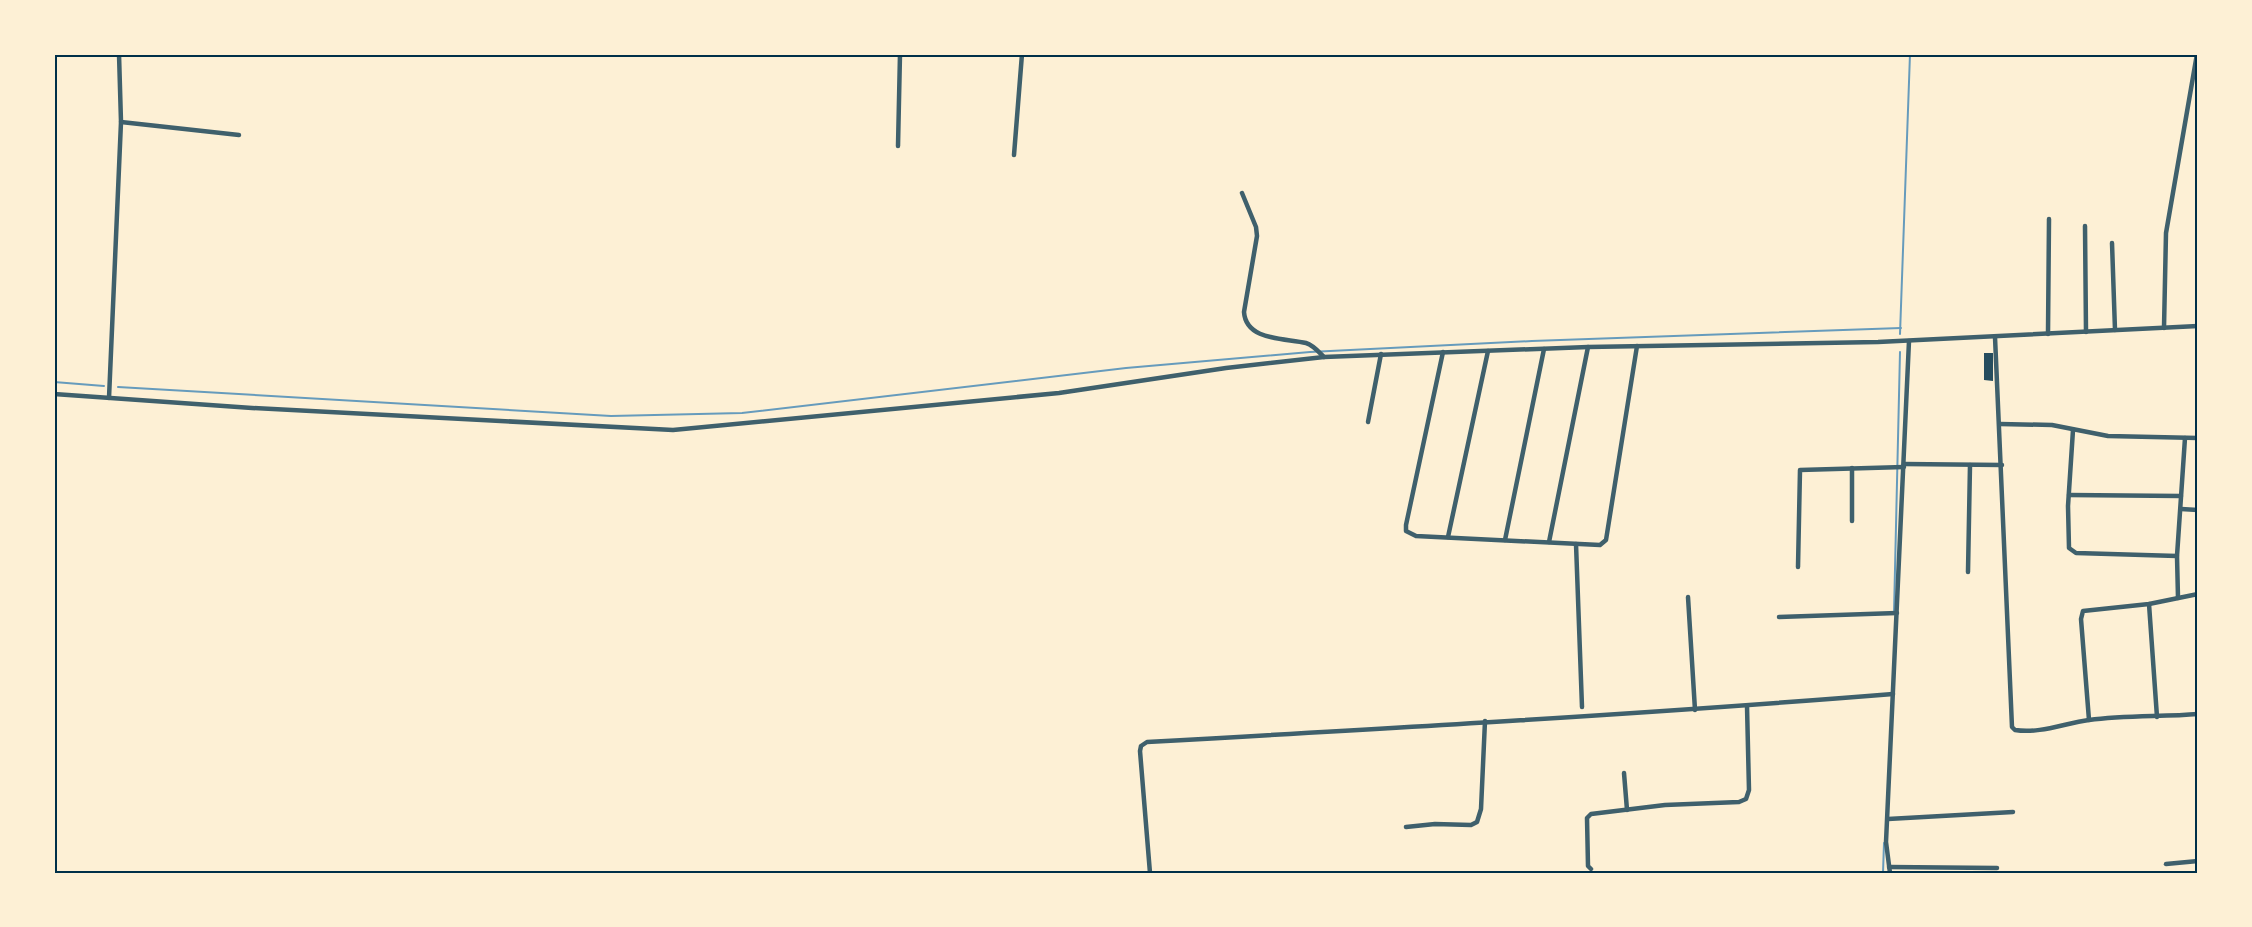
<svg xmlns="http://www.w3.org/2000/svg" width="2252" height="927" font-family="'Times New Roman',serif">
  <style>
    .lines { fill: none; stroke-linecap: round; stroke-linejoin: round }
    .stream { stroke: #669bbc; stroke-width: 2 }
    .building { fill: #264d5e }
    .minor { stroke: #3f606c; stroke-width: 4.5 }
    .neatline { fill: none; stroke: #003049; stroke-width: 2 }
  </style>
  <rect width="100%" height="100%" fill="#fdf0d5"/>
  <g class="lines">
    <g class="stream">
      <polyline points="1900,334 1910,54"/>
      <polyline points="54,382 104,386"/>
      <polyline points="118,387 611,416 742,413 1126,368 1310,352 1532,341 1901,328"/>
      <polyline points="1894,613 1900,352"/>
      <polyline points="1883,873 1884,843"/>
    </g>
  </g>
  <polygon class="building" points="1984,353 1993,353 1993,381 1984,380"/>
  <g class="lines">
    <g class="minor">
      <polyline points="121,122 239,135"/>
      <polyline points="898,146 900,54"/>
      <polyline points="1014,155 1022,54"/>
      <path d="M1242 193 1256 227 1257 236 1244 312C1246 341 1285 338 1306 343 1313 345 1319 352 1324 357"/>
      <polyline points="2085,226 2086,332"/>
      <polyline points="2112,243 2115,330"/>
      <polyline points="2164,328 2166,233 2197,54"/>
      <polyline points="2048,334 2049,219"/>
      <path d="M1995 337 2012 727 2015 730C2040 734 2065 723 2089 720 2125 715 2162 717 2198 714"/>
      <polyline points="1443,352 1406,525 1406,531 1416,536 1600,545 1606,540 1637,346"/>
      <polyline points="54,394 252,408 673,430 1059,393 1226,368 1324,357 1588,347 1878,342 2198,326"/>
      <polyline points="109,398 121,122 119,54"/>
      <polyline points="1368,422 1381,354"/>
      <polyline points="2000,424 2052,425 2108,436 2198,438"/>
      <polyline points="2073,430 2068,506 2069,548 2076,553 2177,556"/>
      <polyline points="1904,464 2002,465"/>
      <polyline points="1852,468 1852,521"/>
      <polyline points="2069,495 2181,496"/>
      <polyline points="2181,509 2198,510"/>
      <polyline points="1448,537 1488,351"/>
      <polyline points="1505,540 1544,349"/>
      <polyline points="1549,542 1588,347"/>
      <polyline points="1576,544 1582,707"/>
      <polyline points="1798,567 1800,470 1904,467"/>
      <polyline points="1968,572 1970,465"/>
      <polyline points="1688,597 1695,710"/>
      <polyline points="2178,598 2177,556 2185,438"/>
      <polyline points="2149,604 2157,717"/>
      <polyline points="1779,617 1897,613"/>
      <polyline points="2089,720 2081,619 2083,611 2149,604 2198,594"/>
      <polyline points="1624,773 1627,810"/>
      <polyline points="1888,819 2013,812"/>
      <polyline points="1406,827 1435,824 1471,825 1477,822 1481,809 1485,721"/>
      <polyline points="2166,864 2198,861"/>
      <polyline points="1889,867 1997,868"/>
      <polyline points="1591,869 1588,866 1587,818 1591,814 1665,805 1739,802 1746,799 1749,790 1747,706"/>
      <path d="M1150 873 1140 751 1141 746 1147 742C1396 728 1645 714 1893 694"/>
      <polyline points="1890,873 1886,842 1909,341"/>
    </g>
  </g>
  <rect width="2252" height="927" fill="none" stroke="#fdf0d5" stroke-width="111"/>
  <rect x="56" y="56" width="2140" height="816" class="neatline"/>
</svg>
